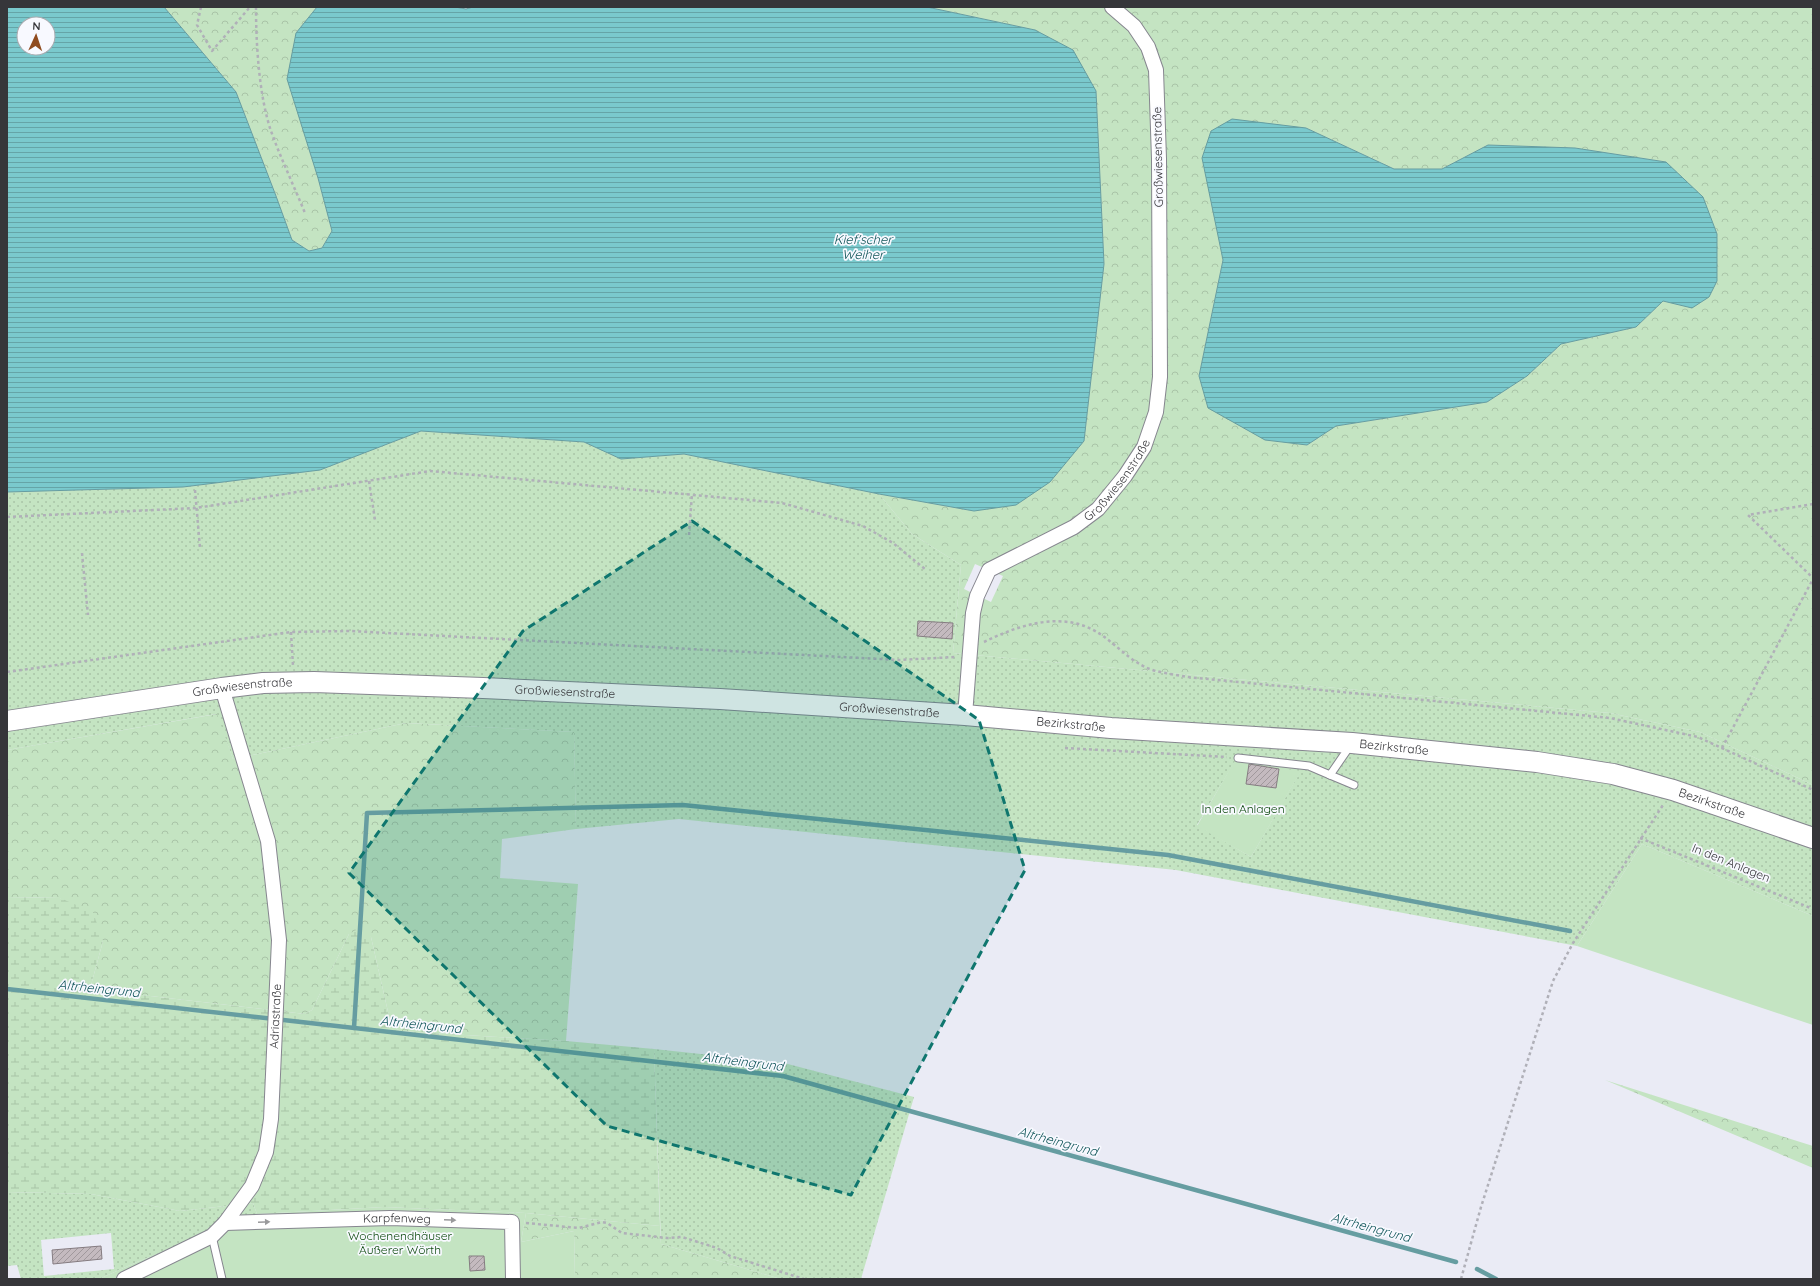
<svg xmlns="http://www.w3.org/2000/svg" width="1820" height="1286" font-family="Quicksand,sans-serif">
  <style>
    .grass { fill: url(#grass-dots); fill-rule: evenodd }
    .forest { fill: url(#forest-crowns); fill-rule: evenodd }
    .wetland { fill: url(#wetland-marsh) }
    .garden { fill: #c4e4c2 }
    .water { fill: url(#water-rules); stroke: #669da1; fill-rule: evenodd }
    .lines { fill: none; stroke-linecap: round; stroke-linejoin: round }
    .stream { stroke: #669da1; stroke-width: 4.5 }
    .building { fill: url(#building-hatch); stroke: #857c81 }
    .lane-casing { stroke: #86868f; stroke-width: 9 }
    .street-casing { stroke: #86868f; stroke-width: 16 }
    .secondary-casing { stroke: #86868f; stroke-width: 22 }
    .path { stroke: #b0b0b8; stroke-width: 2.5; stroke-dasharray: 3 3; stroke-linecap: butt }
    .lane { stroke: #fff; stroke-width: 7 }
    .street { stroke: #fff; stroke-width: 14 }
    .secondary { stroke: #fff; stroke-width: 20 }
    .oneway { fill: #9a9a9c }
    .marked { fill: #0f766e; fill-opacity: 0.2; stroke: #0f766e; stroke-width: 3; stroke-dasharray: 8 5; stroke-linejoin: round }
    .labels { text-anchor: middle; stroke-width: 3.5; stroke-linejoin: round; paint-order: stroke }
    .street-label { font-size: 12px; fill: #36363a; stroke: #f8f9ff }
    .park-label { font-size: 12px; fill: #0c490d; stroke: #f8f9ff }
    .water-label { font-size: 13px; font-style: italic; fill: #105559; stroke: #f8f9ff }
  </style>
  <defs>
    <pattern id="grass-dots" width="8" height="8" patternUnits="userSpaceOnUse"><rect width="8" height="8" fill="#c4e4c2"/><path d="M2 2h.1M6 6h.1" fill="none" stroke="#a9c4a7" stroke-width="1.8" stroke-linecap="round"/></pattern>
    <pattern id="forest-crowns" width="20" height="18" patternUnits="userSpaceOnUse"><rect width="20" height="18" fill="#c4e4c2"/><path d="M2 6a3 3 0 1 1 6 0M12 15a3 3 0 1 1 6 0" fill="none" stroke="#a9c4a7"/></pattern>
    <pattern id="wetland-marsh" width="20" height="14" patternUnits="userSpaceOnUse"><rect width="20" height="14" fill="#c4e4c2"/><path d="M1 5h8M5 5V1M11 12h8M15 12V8" fill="none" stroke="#a9c4a7"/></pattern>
    <pattern id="water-rules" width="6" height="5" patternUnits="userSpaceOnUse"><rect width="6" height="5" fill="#7ac9cd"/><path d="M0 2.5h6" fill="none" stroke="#65a4a7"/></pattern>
    <pattern id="building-hatch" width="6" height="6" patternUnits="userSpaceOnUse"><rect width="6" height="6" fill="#c4babf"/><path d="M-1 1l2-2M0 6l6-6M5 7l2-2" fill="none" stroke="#a0989c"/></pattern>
  </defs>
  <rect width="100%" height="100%" fill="#eaebf5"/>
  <g class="grass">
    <path d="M421 431 584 442 621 459 684 454 879 494 912 534 961 565 953 653 1610 713 1700 732 1813 785V916L1642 844 1577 946 1176 870 679 819 576 829 574 732 406 723 233 759 216 714 7 750V492L183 487 320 470ZM1234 763 1300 772 1251 857 1197 825Z"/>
    <polygon points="654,1049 784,1063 914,1097 861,1279 781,1279 661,1244"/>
    <path d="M7 1192 91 1194 180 1211 253 1203 257 1214 137 1262 99 1279H21L17 1265 7 1266ZM111 1233 114 1269 44 1276 41 1240Z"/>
  </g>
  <g class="forest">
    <polygon points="164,7 317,7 296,33 318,178 332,231 322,248 309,251 292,240 276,196 236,92"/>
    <path d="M927 7H1813V785L1700 732 1610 713 953 653 961 565 912 534 879 494 974 511 1084 441 1104 264 1096 91 1035 30ZM1306 128 1394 169H1442L1488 145 1575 148 1666 162 1692 307 1663 301 1636 327 1561 344 1527 376 1487 402 1336 426 1307 445 1199 376 1223 260ZM975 564 1003 576 991 602 964 589Z"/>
    <polygon points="217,714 233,759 406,723 574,732 576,829 502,839 500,878 578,884 566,1041 400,1031 391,1025 371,937 349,934 312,1010 305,1014 90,989 103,941 60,898 7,897 7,750"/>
    <polygon points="1605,1080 1813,1146 1813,1168"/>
    <polygon points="526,1213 660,1226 661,1244 781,1279 575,1279 574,1231 521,1242"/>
  </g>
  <polygon class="wetland" points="7,897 60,898 93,912 103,941 90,989 305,1014 312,1010 349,934 360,928 371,937 391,1025 400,1031 566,1041 654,1049 660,1226 526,1213 384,1207 257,1214 253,1203 180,1211 91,1194 7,1192"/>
  <g class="garden">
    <polygon points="1234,762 1301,771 1251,857 1197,826"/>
    <polygon points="1642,844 1813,916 1813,1025 1577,946"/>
    <polygon points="384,1207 526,1213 521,1242 574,1231 575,1279 99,1279 137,1262 257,1214"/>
  </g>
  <g class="water">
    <path d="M7 7H164L236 92 276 196 292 240 309 251 322 248 332 231 318 178 287 79 296 33 317 7H455L466 9 473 7H927L1035 30 1073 50 1096 91 1104 264 1084 441 1050 482 1016 505 974 511 879 494 684 454 621 459 584 442 421 431 320 470 183 487 7 492ZM24 24H48V48H24Z"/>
    <polygon points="1232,119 1306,128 1394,169 1442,169 1488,145 1575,148 1666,162 1703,197 1717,234 1717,281 1709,297 1692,308 1663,301 1636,327 1561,344 1527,376 1487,402 1336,426 1307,445 1265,440 1208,408 1199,376 1223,260 1202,158 1211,131"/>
  </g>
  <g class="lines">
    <g class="stream">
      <polyline points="7,989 783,1076 1456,1262"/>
      <polyline points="354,1028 367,813 683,805 1168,855 1570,931"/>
      <polyline points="1477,1269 1496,1279"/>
    </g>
  </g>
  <g class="building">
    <polygon points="918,621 953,623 952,639 917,636"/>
    <polygon points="1249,764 1279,769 1276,788 1246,784"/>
    <polygon points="101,1246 102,1259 53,1264 52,1250"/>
    <polygon points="469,1256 484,1256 485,1270 470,1271"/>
  </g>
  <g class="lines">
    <g class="lane-casing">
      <g id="lane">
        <polyline points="1238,758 1309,766 1330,775 1350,746"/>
        <polyline points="1330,775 1354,785"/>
        <polyline points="212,1236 222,1279"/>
      </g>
    </g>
    <g class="street-casing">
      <g id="street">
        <path id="s1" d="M965 715 973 613 977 596 989 570 1074 527 1098 509 1125 476 1144 447 1156 412 1160 377 1159 159 1156 70 1148 47 1134 26 1112 7"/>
        <path id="s2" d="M225 1223 390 1218 512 1222 513 1279"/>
        <path id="s3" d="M124 1279 212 1236 225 1223 252 1186 266 1152 271 1119 279 940 268 841 222 688"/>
      </g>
    </g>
    <g class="secondary-casing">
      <g id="secondary">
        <path id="s4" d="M7 721 222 688 263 683 314 682 483 688 720 699 965 715 1111 728 1352 743 1537 762 1613 774 1673 790 1813 838"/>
      </g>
    </g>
    <g class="path">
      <polyline points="201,7 197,25 212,51 250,7"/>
      <path d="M256 7C256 44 259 96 271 131 281 159 294 186 305 213"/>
      <polyline points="369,481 375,520"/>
      <polyline points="195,490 200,548"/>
      <polyline points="1813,504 1748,515 1813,578"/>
      <polyline points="7,517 196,508 430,471 782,503 863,526 893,543 925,569"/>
      <polyline points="689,535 692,494"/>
      <polyline points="82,553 88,615"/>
      <polyline points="291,632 293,666"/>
      <path d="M984 642C1021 624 1066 609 1103 636 1117 646 1129 659 1145 667 1157 673 1174 674 1187 677L1610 718 1698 737 1813 790"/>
      <polyline points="7,672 291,632 350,631 899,660 955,657"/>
      <polyline points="1065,748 1227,757"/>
      <polyline points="1722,748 1813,579"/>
      <polyline points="1640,838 1813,909"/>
      <polyline points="526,1223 579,1228 602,1222 607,1223 622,1233 667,1238 682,1237 717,1248 730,1256 804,1279"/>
      <polyline points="1461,1279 1481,1207 1553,981 1573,943 1663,805"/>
    </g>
    <use href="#lane" class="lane"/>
    <use href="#street" class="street"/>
    <use href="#secondary" class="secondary"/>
  </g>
  <defs><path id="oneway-solid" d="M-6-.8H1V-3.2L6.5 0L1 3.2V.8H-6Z"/></defs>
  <g class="oneway">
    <use href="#oneway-solid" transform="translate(450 1220) rotate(2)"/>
    <use href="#oneway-solid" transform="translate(264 1222) rotate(-2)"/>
  </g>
  <path class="marked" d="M692 521 979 720 1025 870 851 1195 607 1126 349 873 523 631Z"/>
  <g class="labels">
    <g class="street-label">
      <text transform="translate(1158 157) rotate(-91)" y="4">Großwiesenstraße</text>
      <text dy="4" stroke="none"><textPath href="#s1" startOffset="308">Großwiesenstraße</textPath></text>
      <text dy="4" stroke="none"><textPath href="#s4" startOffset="238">Großwiesenstraße</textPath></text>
      <text dy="4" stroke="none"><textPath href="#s4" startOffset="561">Großwiesenstraße</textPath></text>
      <text dy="4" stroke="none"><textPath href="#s4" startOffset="886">Großwiesenstraße</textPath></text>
      <text dy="4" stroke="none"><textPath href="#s4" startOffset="1068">Bezirkstraße</textPath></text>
      <text dy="4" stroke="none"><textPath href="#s4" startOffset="1392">Bezirkstraße</textPath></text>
      <text dy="4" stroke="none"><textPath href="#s4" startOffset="1716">Bezirkstraße</textPath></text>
      <text transform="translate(1731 863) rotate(22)" y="4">In den Anlagen</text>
      <text dy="4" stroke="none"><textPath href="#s3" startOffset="335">Adriastraße</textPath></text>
      <text dy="4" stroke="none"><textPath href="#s2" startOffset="172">Karpfenweg</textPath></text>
    </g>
    <g class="park-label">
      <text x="1243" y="813">In den Anlagen</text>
      <text x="400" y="1240">Wochenendhäuser<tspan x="400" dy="14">Äußerer Wörth</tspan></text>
    </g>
    <g class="water-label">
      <text x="863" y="244">Kief'scher<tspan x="863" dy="15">Weiher</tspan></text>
      <text transform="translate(99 988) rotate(6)" y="5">Altrheingrund</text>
      <text transform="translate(421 1024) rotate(6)" y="5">Altrheingrund</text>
      <text transform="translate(743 1061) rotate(7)" y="5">Altrheingrund</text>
      <text transform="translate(1058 1141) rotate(15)" y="5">Altrheingrund</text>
      <text transform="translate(1371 1227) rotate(15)" y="5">Altrheingrund</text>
    </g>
  </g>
  <rect width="1820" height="1286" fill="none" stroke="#36363a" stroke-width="16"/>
  <g transform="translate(36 36) rotate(3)"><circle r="19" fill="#f8f9ff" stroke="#aaabb0"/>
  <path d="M0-3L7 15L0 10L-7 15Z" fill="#904c1f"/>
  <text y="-6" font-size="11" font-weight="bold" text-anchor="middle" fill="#36363a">N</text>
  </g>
</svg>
